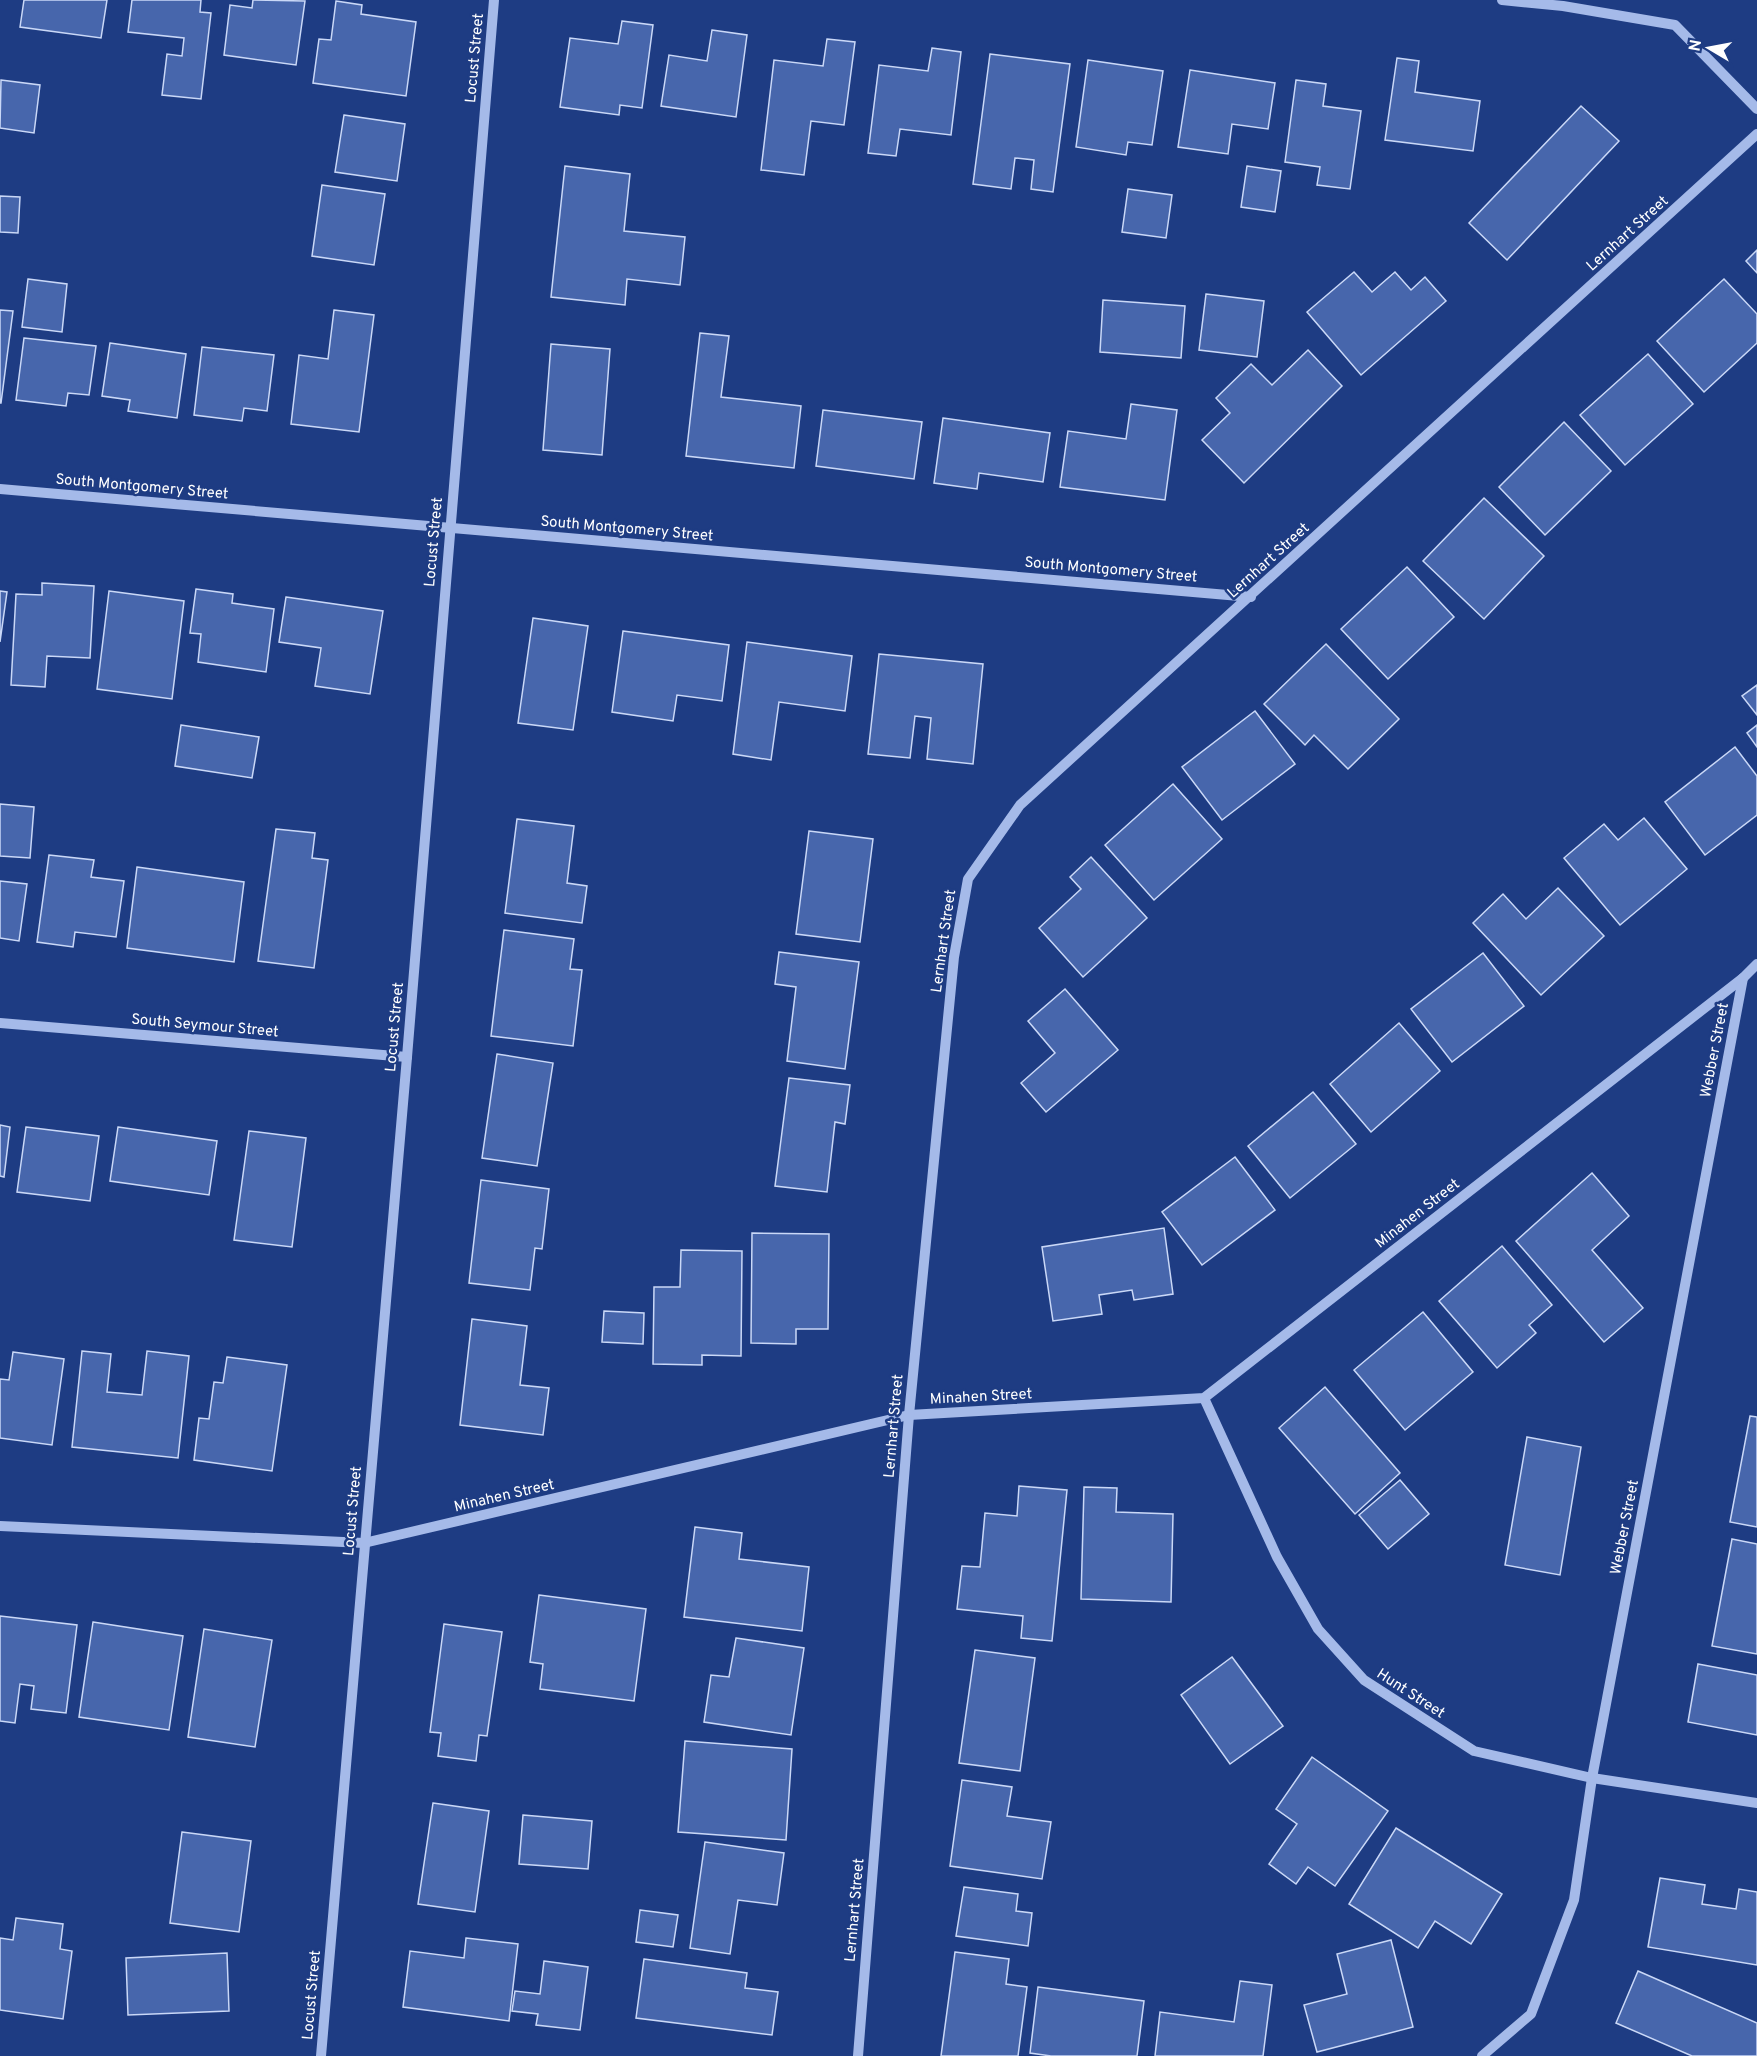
<svg xmlns="http://www.w3.org/2000/svg" width="1757" height="2056" font-family="Overpass,sans-serif">
  <style>
    .building { fill: #4766ac; stroke: #cad8f7; stroke-width: 1.5 }
    .lines { fill: none; stroke-linecap: round; stroke-linejoin: round }
    .minor { stroke: #a5bae9; stroke-width: 10 }
    .labels { text-anchor: middle; stroke-width: 5; stroke-linejoin: round; paint-order: stroke }
    .street-label { font-size: 15px; fill: #fff; stroke: #1e3c83 }
  </style>
  <rect width="100%" height="100%" fill="#1e3c83"/>
  <g class="building">
    <polygon points="24,0 107,0 101,38 20,27"/>
    <polygon points="132,0 201,0 200,12 211,13 201,99 162,95 167,54 182,56 184,38 128,32"/>
    <polygon points="253,0 305,1 296,65 224,55 230,5 252,8"/>
    <polygon points="336,1 362,5 361,14 416,22 406,96 313,83 319,39 331,40"/>
    <polygon points="622,21 653,25 642,108 620,105 619,115 560,107 570,38 618,44"/>
    <polygon points="712,30 747,35 736,117 661,106 669,55 707,61"/>
    <polygon points="827,39 855,42 844,125 811,121 804,175 761,170 774,60 823,66"/>
    <polygon points="932,48 961,52 951,135 900,129 896,156 868,153 879,65 928,71"/>
    <polygon points="990,54 1070,64 1053,192 1031,189 1034,160 1015,158 1011,189 973,184"/>
    <polygon points="1397,58 1419,61 1415,92 1480,101 1473,151 1385,140"/>
    <polygon points="1088,60 1163,71 1152,145 1128,142 1126,155 1076,147"/>
    <polygon points="1190,70 1275,83 1268,129 1232,124 1228,154 1178,147"/>
    <polygon points="1,80 40,85 34,133 0,128"/>
    <polygon points="1296,80 1326,84 1323,106 1361,111 1350,189 1317,185 1320,167 1285,162"/>
    <polygon points="1581,106 1619,141 1507,260 1469,223"/>
    <polygon points="344,115 405,124 397,181 335,172"/>
    <polygon points="565,166 630,174 624,231 685,237 680,285 627,279 625,305 551,297"/>
    <polygon points="1247,166 1281,171 1275,212 1241,207"/>
    <polygon points="322,185 385,194 374,265 312,256"/>
    <polygon points="1128,189 1172,195 1166,238 1122,232"/>
    <polygon points="0,196 20,197 18,233 0,232"/>
    <polygon points="1757,250 1757,273 1746,261"/>
    <polygon points="1354,272 1372,292 1395,272 1411,290 1425,277 1446,301 1361,375 1307,312"/>
    <polygon points="28,279 67,284 62,332 22,327"/>
    <polygon points="1724,279 1757,314 1757,343 1704,392 1657,341"/>
    <polygon points="1206,294 1264,301 1257,357 1199,350"/>
    <polygon points="1103,300 1185,306 1181,358 1100,352"/>
    <polygon points="0,310 13,311 1,403 0,403"/>
    <polygon points="334,310 374,315 359,432 291,424 299,355 328,359"/>
    <polygon points="700,333 729,336 721,397 801,406 794,468 686,456"/>
    <polygon points="24,338 96,346 89,395 68,393 66,406 16,400"/>
    <polygon points="110,343 186,354 177,418 128,411 130,400 102,396"/>
    <polygon points="551,344 610,349 602,455 543,450"/>
    <polygon points="202,347 274,355 267,411 244,408 242,421 194,415"/>
    <polygon points="1308,350 1342,386 1244,483 1202,440 1230,413 1216,398 1251,364 1272,385"/>
    <polygon points="1648,354 1693,404 1625,465 1580,415"/>
    <polygon points="1131,404 1177,410 1165,500 1060,487 1068,431 1126,439"/>
    <polygon points="823,410 922,422 914,479 816,466"/>
    <polygon points="943,418 1050,433 1043,482 979,473 977,489 934,483"/>
    <polygon points="1564,422 1611,471 1545,535 1499,487"/>
    <polygon points="1484,498 1544,556 1484,619 1423,561"/>
    <polygon points="1407,567 1454,617 1388,679 1341,629"/>
    <polygon points="42,583 94,586 90,658 47,656 45,687 11,685 16,594 42,595"/>
    <polygon points="196,589 233,594 232,603 274,609 266,672 198,662 201,634 190,633"/>
    <polygon points="0,591 7,592 0,642"/>
    <polygon points="109,591 184,601 172,699 97,689"/>
    <polygon points="286,597 383,611 370,694 315,686 321,648 279,642"/>
    <polygon points="533,618 588,626 573,730 518,723"/>
    <polygon points="623,631 729,645 722,701 677,695 673,721 612,712"/>
    <polygon points="747,642 852,656 845,711 779,702 771,760 733,754"/>
    <polygon points="1326,644 1399,719 1348,769 1314,735 1305,745 1264,704"/>
    <polygon points="879,654 983,664 973,764 927,759 931,718 915,716 910,758 868,754"/>
    <polygon points="1757,685 1757,715 1742,696"/>
    <polygon points="1255,711 1295,764 1222,820 1182,767"/>
    <polygon points="181,725 259,737 252,778 175,766"/>
    <polygon points="1757,725 1757,747 1747,733"/>
    <polygon points="1735,747 1757,776 1757,815 1705,855 1665,802"/>
    <polygon points="1173,784 1222,839 1154,900 1105,845"/>
    <polygon points="0,804 34,807 30,858 0,856"/>
    <polygon points="1644,818 1687,869 1620,925 1564,858 1604,824 1618,840"/>
    <polygon points="517,819 574,826 567,883 587,886 582,923 505,913"/>
    <polygon points="276,829 315,833 312,858 328,860 314,968 258,961"/>
    <polygon points="809,831 873,839 860,942 796,934"/>
    <polygon points="49,855 94,860 91,877 124,881 116,937 75,932 73,947 37,942"/>
    <polygon points="1091,857 1147,918 1083,977 1039,928 1081,889 1070,877"/>
    <polygon points="137,867 244,882 234,962 127,948"/>
    <polygon points="0,881 27,884 19,941 0,938"/>
    <polygon points="1558,888 1604,936 1541,995 1473,923 1503,894 1526,919"/>
    <polygon points="504,930 574,939 570,969 582,970 573,1046 491,1036"/>
    <polygon points="779,952 859,962 845,1069 787,1061 796,987 775,984"/>
    <polygon points="1483,953 1524,1006 1452,1062 1411,1009"/>
    <polygon points="1065,989 1118,1050 1046,1112 1021,1083 1055,1053 1028,1021"/>
    <polygon points="1399,1023 1440,1071 1371,1132 1330,1084"/>
    <polygon points="497,1054 553,1063 537,1166 482,1158"/>
    <polygon points="789,1078 850,1085 845,1124 835,1122 827,1192 775,1186"/>
    <polygon points="1313,1092 1356,1144 1290,1198 1248,1146"/>
    <polygon points="0,1125 10,1127 4,1177 0,1176"/>
    <polygon points="26,1127 99,1136 90,1201 17,1192"/>
    <polygon points="118,1127 217,1141 209,1195 110,1181"/>
    <polygon points="249,1131 306,1138 292,1247 234,1240"/>
    <polygon points="1235,1157 1275,1210 1202,1265 1162,1212"/>
    <polygon points="1592,1173 1629,1216 1592,1250 1643,1308 1604,1342 1516,1241"/>
    <polygon points="481,1180 549,1189 542,1249 535,1248 530,1290 469,1283"/>
    <polygon points="1164,1228 1173,1294 1134,1300 1132,1290 1099,1295 1102,1314 1053,1321 1042,1247"/>
    <polygon points="752,1233 829,1234 828,1329 796,1329 796,1344 751,1343"/>
    <polygon points="1502,1246 1552,1305 1529,1325 1536,1333 1497,1368 1439,1301"/>
    <polygon points="681,1250 742,1251 741,1356 702,1355 702,1365 653,1364 654,1287 680,1287"/>
    <polygon points="604,1311 644,1313 643,1344 602,1342"/>
    <polygon points="1423,1312 1473,1372 1405,1430 1354,1370"/>
    <polygon points="472,1319 527,1326 520,1385 549,1388 543,1435 460,1425"/>
    <polygon points="82,1351 111,1354 107,1392 142,1395 147,1351 189,1356 178,1458 72,1447"/>
    <polygon points="13,1352 64,1359 52,1445 0,1438 0,1379 9,1380"/>
    <polygon points="227,1357 287,1365 272,1471 194,1460 199,1418 209,1419 214,1382 223,1383"/>
    <polygon points="1325,1387 1400,1473 1355,1514 1279,1428"/>
    <polygon points="1750,1416 1757,1417 1757,1527 1730,1522"/>
    <polygon points="1527,1437 1581,1447 1560,1575 1505,1565"/>
    <polygon points="1400,1480 1429,1514 1388,1549 1359,1515"/>
    <polygon points="1019,1486 1067,1490 1052,1641 1021,1638 1023,1616 957,1609 962,1566 980,1567 985,1513 1017,1516"/>
    <polygon points="1084,1487 1117,1488 1116,1512 1173,1514 1171,1602 1081,1599"/>
    <polygon points="695,1527 742,1533 739,1559 809,1567 802,1631 684,1617"/>
    <polygon points="1732,1539 1757,1544 1757,1654 1712,1646"/>
    <polygon points="539,1595 646,1609 634,1701 540,1689 543,1664 530,1662"/>
    <polygon points="0,1616 77,1625 66,1713 31,1709 34,1686 20,1684 15,1723 0,1721"/>
    <polygon points="93,1622 183,1636 169,1730 79,1717"/>
    <polygon points="444,1624 502,1632 487,1736 479,1735 476,1761 438,1756 441,1733 430,1732"/>
    <polygon points="204,1629 272,1640 255,1747 188,1737"/>
    <polygon points="736,1638 804,1648 791,1735 704,1722 711,1675 729,1677"/>
    <polygon points="975,1650 1035,1658 1020,1771 959,1763"/>
    <polygon points="1232,1657 1283,1726 1230,1764 1181,1695"/>
    <polygon points="1698,1664 1757,1675 1757,1735 1688,1722"/>
    <polygon points="685,1741 792,1749 786,1840 678,1832"/>
    <polygon points="1312,1757 1388,1811 1335,1886 1308,1867 1296,1884 1269,1864 1297,1824 1276,1809"/>
    <polygon points="962,1780 1012,1787 1007,1816 1051,1822 1042,1879 950,1866"/>
    <polygon points="433,1803 489,1811 475,1912 418,1904"/>
    <polygon points="523,1815 592,1821 588,1869 519,1864"/>
    <polygon points="1396,1828 1502,1894 1471,1944 1435,1921 1418,1948 1349,1904"/>
    <polygon points="182,1832 251,1841 239,1932 170,1923"/>
    <polygon points="705,1842 784,1853 777,1905 738,1900 730,1954 690,1948"/>
    <polygon points="1660,1878 1705,1885 1702,1904 1736,1909 1739,1889 1757,1892 1757,1965 1648,1947"/>
    <polygon points="964,1887 1018,1894 1016,1911 1032,1913 1028,1946 956,1936"/>
    <polygon points="640,1910 678,1915 673,1947 636,1942"/>
    <polygon points="16,1918 63,1924 60,1949 72,1951 63,2019 0,2010 0,1938 13,1940"/>
    <polygon points="466,1938 518,1944 509,2021 403,2007 410,1951 464,1958"/>
    <polygon points="1391,1940 1413,2027 1317,2052 1304,2005 1347,1994 1337,1954"/>
    <polygon points="955,1952 1009,1959 1006,1984 1027,1987 1018,2056 941,2056"/>
    <polygon points="227,1953 229,2011 128,2015 126,1958"/>
    <polygon points="644,1959 747,1973 745,1988 778,1992 772,2035 636,2018"/>
    <polygon points="544,1961 588,1967 580,2030 536,2025 538,2014 512,2011 515,1991 540,1994"/>
    <polygon points="1638,1971 1757,2023 1757,2056 1692,2056 1616,2023"/>
    <polygon points="1240,1981 1272,1985 1263,2056 1155,2056 1160,2012 1234,2022"/>
    <polygon points="1038,1987 1144,2001 1137,2056 1051,2056 1030,2053"/>
  </g>
  <g class="lines">
    <g class="minor">
      <polyline points="1502,0 1563,6 1675,25 1757,109"/>
      <polyline points="0,489 1251,597"/>
      <polyline points="0,1023 407,1057"/>
      <polyline points="1204,1398 1277,1557 1318,1629 1364,1680 1474,1751 1592,1778 1757,1803"/>
      <polyline points="0,1526 364,1543 909,1415 1204,1398 1743,978 1757,964"/>
      <polyline points="321,2056 407,1057 494,0"/>
      <polyline points="858,2056 909,1415 954,957 968,879 1020,805 1757,134"/>
      <polyline points="1482,2056 1531,2014 1574,1900 1592,1778 1743,978"/>
    </g>
  </g>
  <g class="labels">
    <g class="street-label">
      <text transform="translate(474 58) rotate(-85)" y="5">Locust Street</text>
      <text transform="translate(1627 233) rotate(-42)" y="5">Lernhart Street</text>
      <text transform="translate(142 486) rotate(5)" y="5">South Montgomery Street</text>
      <text transform="translate(627 528) rotate(5)" y="5">South Montgomery Street</text>
      <text transform="translate(433 542) rotate(-85)" y="5">Locust Street</text>
      <text transform="translate(1268 560) rotate(-42)" y="5">Lernhart Street</text>
      <text transform="translate(1111 569) rotate(5)" y="5">South Montgomery Street</text>
      <text transform="translate(943 941) rotate(-82)" y="5">Lernhart Street</text>
      <text transform="translate(205 1025) rotate(5)" y="5">South Seymour Street</text>
      <text transform="translate(394 1027) rotate(-85)" y="5">Locust Street</text>
      <text transform="translate(1714 1050) rotate(-79)" y="5">Webber Street</text>
      <text transform="translate(1417 1213) rotate(-38)" y="5">Minahen Street</text>
      <text transform="translate(981 1396) rotate(-3)" y="5">Minahen Street</text>
      <text transform="translate(893 1426) rotate(-85)" y="5">Lernhart Street</text>
      <text transform="translate(504 1495) rotate(-13)" y="5">Minahen Street</text>
      <text transform="translate(352 1511) rotate(-85)" y="5">Locust Street</text>
      <text transform="translate(1624 1527) rotate(-79)" y="5">Webber Street</text>
      <text transform="translate(1411 1693) rotate(33)" y="5">Hunt Street</text>
      <text transform="translate(854 1910) rotate(-85)" y="5">Lernhart Street</text>
      <text transform="translate(311 1995) rotate(-85)" y="5">Locust Street</text>
    </g>
  </g>
  <g transform="translate(1709 48) rotate(280)" stroke="#1e3c83" stroke-width="4.5" paint-order="stroke">
  <path d="M0-4.5L10 22L0 15L-10 22Z" fill="#ffffff"/>
  <text y="-9" font-size="16" font-weight="bold" text-anchor="middle" fill="#ffffff">N</text>
  </g>
</svg>
